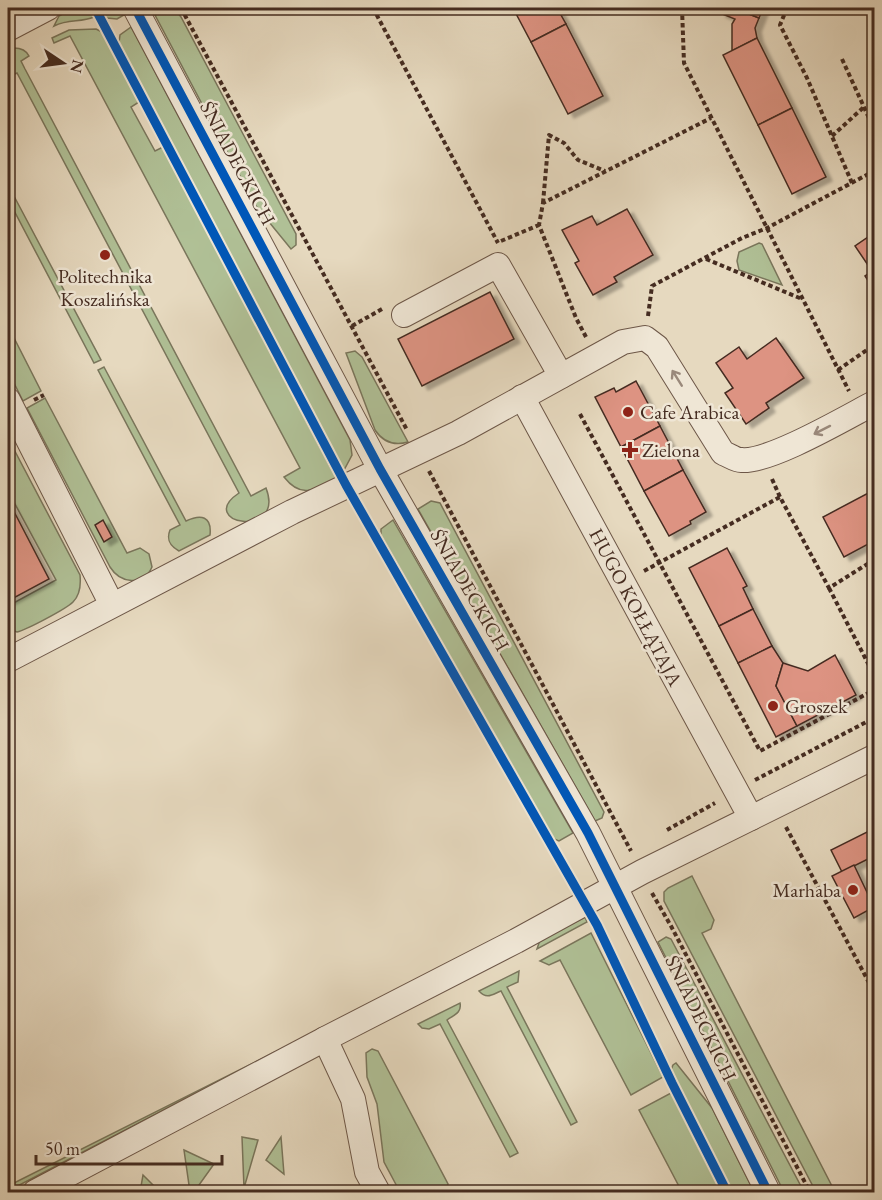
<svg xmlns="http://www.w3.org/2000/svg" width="882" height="1200" font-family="'EB Garamond',serif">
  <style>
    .green { fill: #b0c096; stroke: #7a765c; stroke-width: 1.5 }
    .building { fill: #dd9382; stroke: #452c21; stroke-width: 1.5; filter: url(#shadow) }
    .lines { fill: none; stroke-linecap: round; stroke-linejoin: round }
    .minor-casing { stroke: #6d5748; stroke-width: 26 }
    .path { stroke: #452c21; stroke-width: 4; stroke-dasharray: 4.5 3; stroke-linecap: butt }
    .minor { stroke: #efe6d5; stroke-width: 24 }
    .cycleway-casing { stroke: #efe6d5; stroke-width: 13 }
    .cycleway { stroke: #0057b8; stroke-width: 9 }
    .oneway { stroke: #9a897b }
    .poi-dot { fill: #8f2418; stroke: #efe6d5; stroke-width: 2 }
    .labels { text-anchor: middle; stroke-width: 5; stroke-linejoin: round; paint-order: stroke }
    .street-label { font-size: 20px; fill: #452c21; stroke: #efe6d5 }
    .poi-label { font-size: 20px; fill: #452c21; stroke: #efe6d5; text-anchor: start }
  </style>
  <defs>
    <filter id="shadow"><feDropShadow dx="6" dy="4" stdDeviation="1.5" flood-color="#0004"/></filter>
  </defs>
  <rect width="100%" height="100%" fill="#e6d9bf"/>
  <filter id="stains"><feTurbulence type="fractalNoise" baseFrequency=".00333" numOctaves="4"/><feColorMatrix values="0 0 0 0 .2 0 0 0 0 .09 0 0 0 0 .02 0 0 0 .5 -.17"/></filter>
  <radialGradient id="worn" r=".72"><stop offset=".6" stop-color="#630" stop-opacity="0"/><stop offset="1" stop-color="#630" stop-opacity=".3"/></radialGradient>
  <g class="green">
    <path d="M73 8H88L94 17C80 23 69 18 54 26L59 16Z"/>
    <polygon points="99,8 120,8 124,15 117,19 107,18"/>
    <polygon points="165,10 177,12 181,17 296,234 296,245 291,249 256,206 155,15"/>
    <polygon points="131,27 350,440 352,455 343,472 119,43 120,35"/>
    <path d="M96 29 102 32 139 102 131 107 155 151 163 147 336 478C316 489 302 500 284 477L300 468 70 36 54 43 52 38 69 30Z"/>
    <path d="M14 48C21 48 26 50 29 56L21 61 25 69 251 496 266 488C286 540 194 523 239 493L17 73 8 77V51Z"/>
    <polygon points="15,198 101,360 94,363 9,201"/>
    <polygon points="759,243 762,244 782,285 739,270 737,261 739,252"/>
    <polygon points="8,326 41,391 23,401 8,371"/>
    <path d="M355 351 362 357 408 442C394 446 383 442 375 430L346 353Z"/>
    <path d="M104 367 186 521C201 514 212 516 210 535L179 551C170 546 166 540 170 530L180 525 98 370Z"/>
    <path d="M45 398 127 553 140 548 149 554 152 567C143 587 120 583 110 567L27 408Z"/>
    <path d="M8 438 80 575C81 585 80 595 73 602 66 609 26 630 17 632 4 628 7 617 8 606L56 580 8 491Z"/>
    <polygon points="431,501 440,503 604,812 602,818 595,821 418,509"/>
    <polygon points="393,520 573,833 559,841 554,839 381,535 381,529"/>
    <polygon points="692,876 714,920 711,929 702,933 835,1192 816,1192 664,901 664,892 668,888"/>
    <polygon points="585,917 587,922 537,949 540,940"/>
    <polygon points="591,933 663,1077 631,1095 560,960 549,965 540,961"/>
    <polygon points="666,937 671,939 804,1192 784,1192 658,942"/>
    <path d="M519 971 518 982 507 987 577 1122 571 1125 501 991C493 994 487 1000 479 991Z"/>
    <path d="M460 1003C462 1013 454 1015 447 1020L518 1153 510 1157 440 1024 429 1029 422 1028 418 1024Z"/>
    <polygon points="372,1049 378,1051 448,1184 447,1191 400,1192 384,1162 377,1104 367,1077 366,1053"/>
    <polygon points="275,1052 8,1191 8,1186"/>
    <polygon points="676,1063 712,1108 754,1192 733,1192 671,1070 673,1065"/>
    <polygon points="671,1093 721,1192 682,1192 639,1110"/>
    <polygon points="242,1137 258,1140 244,1188"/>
    <polygon points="281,1137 284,1174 266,1160"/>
    <polygon points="184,1150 214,1164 194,1192 190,1192"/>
    <polygon points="143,1175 160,1192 140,1192"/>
  </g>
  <g class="building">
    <polygon points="513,8 557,8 566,24 531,42"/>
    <polygon points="722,8 734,8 759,18 755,28 757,38 732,51 732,24 735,19 720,13"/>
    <polygon points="734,8 763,8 759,18"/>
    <polygon points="566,24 603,96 568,114 531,42"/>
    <polygon points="757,38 792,108 758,125 723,55"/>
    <polygon points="792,108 826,177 792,194 758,125"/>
    <polygon points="627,209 653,255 614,277 617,282 593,295 575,263 579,261 562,230 592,216 597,225"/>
    <polygon points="874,233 874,290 865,276 872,271 855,246"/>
    <polygon points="490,292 514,339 422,386 398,339"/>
    <polygon points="776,338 804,378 766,403 769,408 746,424 725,393 733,388 716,363 739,347 747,359"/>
    <polygon points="636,381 660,426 621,447 595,397 614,388 616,392"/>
    <polygon points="660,426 683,470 644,491 621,447"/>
    <polygon points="683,470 706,512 690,521 691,524 669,536 644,491"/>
    <polygon points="874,490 874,535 872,536 874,541 844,557 823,517"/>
    <polygon points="8,500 49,579 8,601"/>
    <polygon points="103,520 112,537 104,542 95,525"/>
    <polygon points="727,548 747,586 743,588 753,609 719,626 689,568"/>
    <polygon points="753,609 772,646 738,663 719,626"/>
    <polygon points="772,646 783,663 776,686 797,726 776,737 738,663"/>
    <polygon points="835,655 856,695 797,726 776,686 783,663 808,671"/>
    <polygon points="873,829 874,833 874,856 842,872 831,850"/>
    <polygon points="854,865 874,907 854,918 832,876"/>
  </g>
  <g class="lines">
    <g class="minor-casing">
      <g id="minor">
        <polyline points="135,8 380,469 588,833 768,1192"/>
        <polyline points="8,29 48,8"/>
        <polyline points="404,315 498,265 561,376"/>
        <polyline points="522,397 751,818"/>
        <polyline points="8,400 112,605"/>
        <path d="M8 660 292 512 458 433 623 342 645 338 657 347 723 453C729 455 735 460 741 460 769 463 847 417 874 403"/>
        <polyline points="35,1192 325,1039"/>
        <polyline points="378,1192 367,1172 353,1099 325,1039 516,941 642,872 874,757"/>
      </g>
    </g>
    <g class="path">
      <polyline points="181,8 407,430"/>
      <polyline points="373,8 498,243"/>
      <polyline points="682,8 684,63 849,391"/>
      <polyline points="787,8 780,25 807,78 852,183"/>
      <polyline points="842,59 874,129"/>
      <polyline points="832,136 864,107"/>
      <polyline points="543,203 549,135 564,143 578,160 605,171"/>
      <polyline points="501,241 539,225"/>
      <polyline points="706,259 802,299"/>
      <polyline points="648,316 652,286 742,238 767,228 874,171"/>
      <polyline points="352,326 382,309"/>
      <polyline points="586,337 576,318 539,225 543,203 711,118"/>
      <polyline points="838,370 874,345"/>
      <polyline points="34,400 44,395"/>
      <polyline points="580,414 760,751 874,690"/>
      <polyline points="429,471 631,851"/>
      <polyline points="772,479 780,497"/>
      <polyline points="644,571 780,497 829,588 869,563 874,566"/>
      <polyline points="829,588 874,675"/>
      <polyline points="755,780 874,718"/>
      <polyline points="786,827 874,992"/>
      <polyline points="667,830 715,803"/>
      <polyline points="652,893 671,926 810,1192"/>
    </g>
    <use href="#minor" class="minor"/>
    <g class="cycleway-casing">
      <g id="cycleway">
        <polyline points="95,8 346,485 597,925 672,1083 727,1192"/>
        <polyline points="135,8 380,469 588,833 768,1192"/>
      </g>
    </g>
    <use href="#cycleway" class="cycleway"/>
  </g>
  <defs><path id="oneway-shaft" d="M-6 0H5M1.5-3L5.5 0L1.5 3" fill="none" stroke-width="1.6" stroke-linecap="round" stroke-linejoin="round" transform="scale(1.5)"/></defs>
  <g class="oneway">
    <use href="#oneway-shaft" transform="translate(677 378) rotate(-122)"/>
    <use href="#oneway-shaft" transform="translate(822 430) rotate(153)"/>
  </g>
  <g class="poi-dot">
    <circle cx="105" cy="255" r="6"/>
    <circle cx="628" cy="412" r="6"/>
    <path d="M627 441h6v6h6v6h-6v6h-6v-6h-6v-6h6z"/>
    <circle cx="773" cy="706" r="6"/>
    <circle cx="853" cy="890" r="6"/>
  </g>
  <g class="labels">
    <g class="street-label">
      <text transform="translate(238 163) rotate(62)" y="7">ŚNIADECKICH</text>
      <text transform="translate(470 590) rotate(60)" y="7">ŚNIADECKICH</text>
      <text transform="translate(636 607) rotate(62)" y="7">HUGO KOŁŁĄTAJA</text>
      <text transform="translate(701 1018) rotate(64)" y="7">ŚNIADECKICH</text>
    </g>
    <g class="poi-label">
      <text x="105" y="283" text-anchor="middle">Politechnika<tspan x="105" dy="23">Koszalińska</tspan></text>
      <text x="640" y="419">Cafe Arabica</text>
      <text x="642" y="457">Zielona</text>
      <text x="785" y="713">Groszek</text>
      <text x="841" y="897" text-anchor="end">Marhaba</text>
    </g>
  </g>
  <rect width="882" height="1200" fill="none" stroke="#e6d9bf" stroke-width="30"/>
  <rect x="9" y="9" width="864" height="1182" fill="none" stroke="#452c21" stroke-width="3"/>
  <rect x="15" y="15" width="852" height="1170" fill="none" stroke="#452c21" stroke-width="1.5"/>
  <g transform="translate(63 63) rotate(103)" stroke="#efe6d5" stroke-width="4.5" paint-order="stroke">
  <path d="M0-4.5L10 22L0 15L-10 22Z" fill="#452c21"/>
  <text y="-9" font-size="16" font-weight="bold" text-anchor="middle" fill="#452c21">N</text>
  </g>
  <path d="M36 1155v9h186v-9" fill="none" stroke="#452c21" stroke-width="3"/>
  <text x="45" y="1155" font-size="18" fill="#452c21" stroke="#efe6d5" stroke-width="4.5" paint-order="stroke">50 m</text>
  <rect width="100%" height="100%" filter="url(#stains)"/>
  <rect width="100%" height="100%" fill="url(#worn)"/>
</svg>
